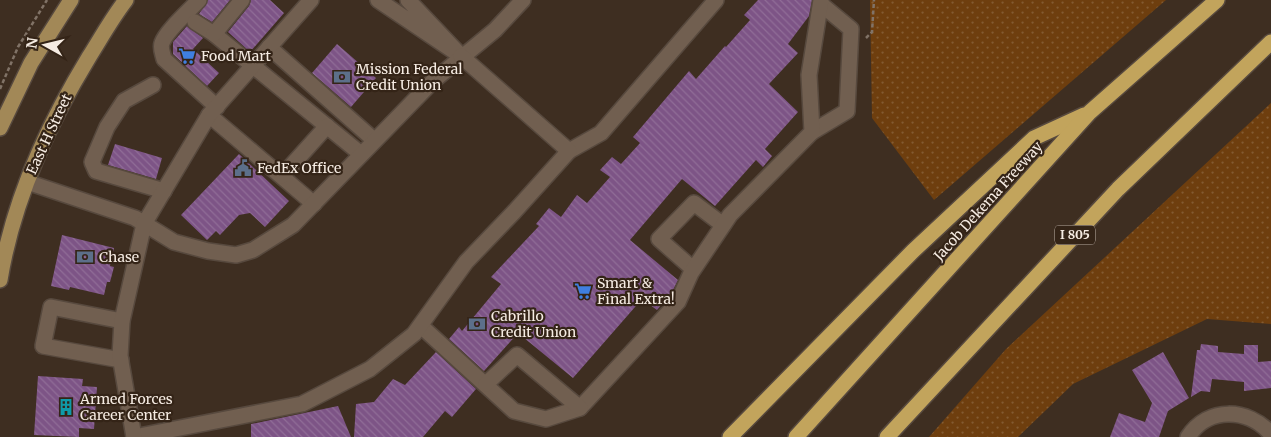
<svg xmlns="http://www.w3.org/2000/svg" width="1271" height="437" font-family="Merriweather,serif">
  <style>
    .grass { fill: url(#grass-dots) }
    .building { fill: url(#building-back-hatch) }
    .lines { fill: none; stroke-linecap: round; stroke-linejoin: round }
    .minor-casing { stroke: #57493e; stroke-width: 18 }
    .major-casing { stroke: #57493e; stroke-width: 18 }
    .highway-casing { stroke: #57493e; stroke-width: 18 }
    .path { stroke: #817367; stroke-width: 2.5; stroke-dasharray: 4 2.5; stroke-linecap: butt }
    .minor { stroke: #715f50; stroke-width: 15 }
    .major { stroke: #a28857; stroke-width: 15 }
    .highway { stroke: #c2a45c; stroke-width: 15 }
    .labels { text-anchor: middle; stroke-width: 4.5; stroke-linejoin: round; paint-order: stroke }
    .shield { fill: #342417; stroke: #bcb0a6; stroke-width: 1 }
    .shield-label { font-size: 12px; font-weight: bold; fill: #f6ece3 }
    .poi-label { font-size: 14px; fill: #f6ece3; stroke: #342417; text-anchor: start }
    .street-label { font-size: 14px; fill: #f6ece3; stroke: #342417 }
  </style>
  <defs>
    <pattern id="grass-dots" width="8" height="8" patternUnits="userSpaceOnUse" patternTransform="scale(1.25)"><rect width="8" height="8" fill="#6e3e0e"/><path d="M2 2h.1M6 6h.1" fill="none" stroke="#835a31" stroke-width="1.8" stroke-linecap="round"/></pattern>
    <pattern id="building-back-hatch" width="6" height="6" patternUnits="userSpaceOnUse" patternTransform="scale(1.25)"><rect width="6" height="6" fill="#7d5486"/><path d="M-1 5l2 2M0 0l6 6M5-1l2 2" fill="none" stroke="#906d97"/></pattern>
  </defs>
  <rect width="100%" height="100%" fill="#3e2e21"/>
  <g class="grass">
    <polygon points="870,0 1166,0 934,200 872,118"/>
    <polygon points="1271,103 1271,324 1207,319 1073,384 1018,437 929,437 1006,349"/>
  </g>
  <g class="building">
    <polygon points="208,0 230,0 212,22 199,14"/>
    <polygon points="251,0 270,0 284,13 250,52 228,32 249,6"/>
    <polygon points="758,0 812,0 809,16 788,44 798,53 769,84 798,112 765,149 772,156 763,167 756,160 715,206 682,179 630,240 678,280 672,292 657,310 642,299 573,378 518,333 484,371 449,339 459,327 462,331 501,284 491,277 539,226 536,224 549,208 561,217 577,195 587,203 610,177 600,170 612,157 621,164 640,143 633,137 689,71 696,79 725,46 726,47 750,20 744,15"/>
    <polygon points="187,26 203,38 193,49 219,73 207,86 173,54 173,42"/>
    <polygon points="337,44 376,78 351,107 312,73"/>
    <polygon points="115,144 162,158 156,179 108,165"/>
    <polygon points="239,154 289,201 265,227 250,213 239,215 220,235 216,231 207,240 181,215"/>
    <polygon points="62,235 114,248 110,266 114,267 110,282 107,282 104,295 70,287 69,290 51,286"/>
    <polygon points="1201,344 1218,346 1218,352 1244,354 1244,345 1258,345 1258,362 1271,361 1271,388 1244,391 1244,382 1212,379 1210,392 1201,391 1191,397 1197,350 1200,350"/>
    <polygon points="436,352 476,389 452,417 445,411 423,437 354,437 356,404 374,402 393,379 405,385"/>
    <polygon points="1163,352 1189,398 1168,411 1159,437 1110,437 1119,413 1145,422 1152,403 1132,370"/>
    <polygon points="38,376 83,379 82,386 97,387 94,429 79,428 79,437 34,435"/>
    <polygon points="338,406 351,437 251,437 251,424"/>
  </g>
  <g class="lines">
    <g class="minor-casing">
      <g id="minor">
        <path d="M199 0C190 10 166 31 162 43 160 48 163 54 164 59L217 107"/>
        <polyline points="378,0 461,56 408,0"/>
        <polyline points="195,22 214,34 361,154"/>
        <polyline points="214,34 242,0"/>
        <polyline points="269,47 374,140"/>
        <polyline points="153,85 124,101 107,127 92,162 96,171 164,191"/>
        <polyline points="209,115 314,204"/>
        <polyline points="812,132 847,111 851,29 822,5"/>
        <polyline points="569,151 601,133 716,0"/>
        <polyline points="282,176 327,126"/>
        <polyline points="27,182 135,218 174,242 208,251 236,255 253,250 293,225 433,81 495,30 523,0"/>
        <polyline points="693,269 659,239 694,203 723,225"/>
        <polyline points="421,326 514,411 546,419 580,408 678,302 691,273 730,215 812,132 809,75 821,0"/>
        <polyline points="121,360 43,346 51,307 122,321"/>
        <polyline points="486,384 517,355 580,408"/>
        <polyline points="134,437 302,404 370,369 414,334 466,262 514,212 569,151 461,56"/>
        <polyline points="134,437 120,356 122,321 144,224 209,115 311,0"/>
        <path d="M1188 437C1208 406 1248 408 1271 434"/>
      </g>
    </g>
    <g class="major-casing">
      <g id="major">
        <polyline points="0,128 31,63 71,0"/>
        <path d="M0 280C13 200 47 126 89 57 101 38 112 18 126 0"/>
      </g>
    </g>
    <g class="highway-casing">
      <g id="highway">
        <polyline points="730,437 913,251 1034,138 1084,115"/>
        <polyline points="796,437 1090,112 1217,0"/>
        <polyline points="887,437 1118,189 1271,42"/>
      </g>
    </g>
    <g class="path">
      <polyline points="866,38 872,32 874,0"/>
      <polyline points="0,89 18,47 47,0"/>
    </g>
    <use href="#minor" class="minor"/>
    <use href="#major" class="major"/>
    <use href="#highway" class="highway"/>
  </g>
  <defs>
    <g id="supermarket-bare" transform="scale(1.35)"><path d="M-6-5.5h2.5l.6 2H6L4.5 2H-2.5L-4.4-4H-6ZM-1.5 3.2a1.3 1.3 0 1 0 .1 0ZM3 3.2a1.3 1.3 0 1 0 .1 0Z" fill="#3f7fe0" stroke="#342417" stroke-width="2.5" paint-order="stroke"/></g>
    <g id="bank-bare" transform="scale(1.35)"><path d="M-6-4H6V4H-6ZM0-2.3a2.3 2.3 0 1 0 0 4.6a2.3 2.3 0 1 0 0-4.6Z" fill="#5c6f8a" stroke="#342417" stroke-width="2.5" paint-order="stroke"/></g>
    <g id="civic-bare" transform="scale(1.35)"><path d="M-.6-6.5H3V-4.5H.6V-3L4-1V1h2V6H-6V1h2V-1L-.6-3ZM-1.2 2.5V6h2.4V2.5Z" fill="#5c6f8a" stroke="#342417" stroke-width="2.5" paint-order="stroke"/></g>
    <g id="building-bare" transform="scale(1.35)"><path d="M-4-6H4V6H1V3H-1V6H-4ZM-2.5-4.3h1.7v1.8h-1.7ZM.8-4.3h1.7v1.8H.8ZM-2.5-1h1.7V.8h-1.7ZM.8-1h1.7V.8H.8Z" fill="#0f9aa8" stroke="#342417" stroke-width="2.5" paint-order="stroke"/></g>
  </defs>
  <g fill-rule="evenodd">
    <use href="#supermarket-bare" x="187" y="56"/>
    <use href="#bank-bare" x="342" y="77"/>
    <use href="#civic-bare" x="243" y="168"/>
    <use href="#bank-bare" x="85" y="257"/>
    <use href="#supermarket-bare" x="583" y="291"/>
    <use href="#bank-bare" x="477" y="324"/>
    <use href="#building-bare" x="66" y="407"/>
  </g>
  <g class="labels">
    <rect class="shield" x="1055" y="225.5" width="40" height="19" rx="4"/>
    <g class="shield-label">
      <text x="1075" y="239">I 805</text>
    </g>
    <g class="poi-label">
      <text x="201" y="61">Food Mart</text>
      <text x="356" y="74">Mission Federal<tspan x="356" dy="16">Credit Union</tspan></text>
      <text x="257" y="173">FedEx Office</text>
      <text x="99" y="262">Chase</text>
      <text x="597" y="288">Smart &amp;<tspan x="597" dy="16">Final Extra!</tspan></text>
      <text x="491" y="321">Cabrillo<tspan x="491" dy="16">Credit Union</tspan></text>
      <text x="80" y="404">Armed Forces<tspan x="80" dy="16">Career Center</tspan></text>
    </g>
    <g class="street-label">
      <text transform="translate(49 134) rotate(-65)" y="5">East H Street</text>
      <text transform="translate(988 201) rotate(-48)" y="5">Jacob Dekema Freeway</text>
    </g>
  </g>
  <g transform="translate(45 45) rotate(278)" stroke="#342417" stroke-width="4" paint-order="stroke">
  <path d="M0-4L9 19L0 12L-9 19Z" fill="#f6ece3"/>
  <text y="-8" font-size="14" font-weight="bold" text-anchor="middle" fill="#f6ece3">N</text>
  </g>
</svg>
